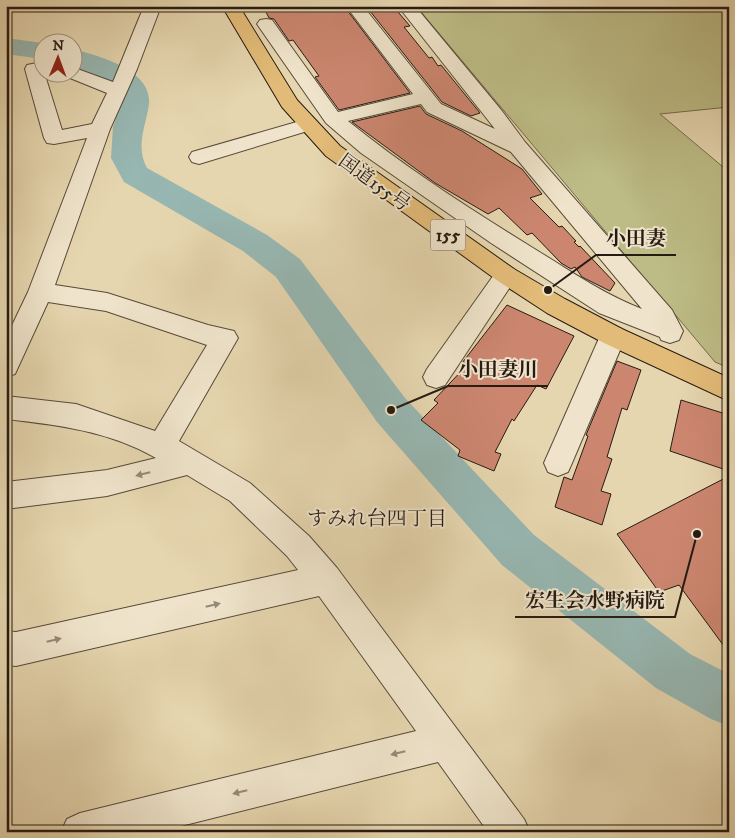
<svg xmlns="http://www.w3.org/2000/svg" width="735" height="838" font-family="'IM FELL DW Pica','Noto Serif JP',serif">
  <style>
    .green { fill: #bdbc86; stroke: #726c4c }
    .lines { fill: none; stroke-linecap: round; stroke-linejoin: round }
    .river { fill: #97b7b2; fill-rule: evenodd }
    .building { fill: #cc8670; stroke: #261b12 }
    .minor-casing { stroke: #564a39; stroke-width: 2 }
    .highway-casing { stroke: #261b12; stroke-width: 2 }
    .minor { fill: #efe4cb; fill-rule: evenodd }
    .highway { fill: #e3bb78; fill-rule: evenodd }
    .oneway { fill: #958a78 }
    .labels { text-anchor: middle; stroke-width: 4; stroke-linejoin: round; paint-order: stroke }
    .shield { fill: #efe4cb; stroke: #62574a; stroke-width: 1 }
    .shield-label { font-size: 18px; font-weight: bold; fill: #261b12 }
    .street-label { font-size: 19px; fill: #261b12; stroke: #efe4cb }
    .neighbourhood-label { font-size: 20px; fill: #261b12; stroke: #efe4cb }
    .leader { fill: none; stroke: #261b12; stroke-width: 2 }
    .callout-dot { fill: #261b12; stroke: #efe4cb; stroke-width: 2 }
    .callout-label { font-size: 20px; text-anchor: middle; font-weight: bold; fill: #261b12; stroke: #efe4cb; stroke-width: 4; stroke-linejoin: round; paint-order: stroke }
  </style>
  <rect width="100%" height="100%" fill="#e6d6af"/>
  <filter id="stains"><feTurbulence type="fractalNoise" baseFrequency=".004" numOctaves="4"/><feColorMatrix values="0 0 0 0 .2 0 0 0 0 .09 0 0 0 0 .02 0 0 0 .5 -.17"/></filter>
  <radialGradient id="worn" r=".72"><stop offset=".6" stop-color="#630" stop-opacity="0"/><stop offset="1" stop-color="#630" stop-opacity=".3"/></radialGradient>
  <polygon class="green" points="416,6 729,6 729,107 660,114 729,172 729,368 715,362"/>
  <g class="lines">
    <g class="river">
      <polygon points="6,38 42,43 42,59 6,54"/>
      <path d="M72 49C97 55 153 70 149 104 146 126 135 146 147 168L267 235 300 259 405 398 534 535 690 654 729 674V726L711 719 656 688 502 565 377 422 276 277 243 251 124 182 111 158 113 127 121 102 119 89 94 74 72 66Z"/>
    </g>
  </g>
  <g class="building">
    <polygon points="263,6 344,6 410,93 339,110 315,77 319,76 293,40 289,41 274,19 269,18"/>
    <polygon points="366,6 393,6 410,26 404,27 429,58 432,57 438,66 441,65 480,113 471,116 442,102"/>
    <polygon points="420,106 426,114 462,131 522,169 542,194 530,198 559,227 562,226 576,241 574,242 579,247 580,246 615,283 610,291 582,277 575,267 571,269 561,263 532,233 527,235 499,208 488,214 435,183 352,122"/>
    <polygon points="507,305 574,336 546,389 537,385 514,421 512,419 495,452 501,454 494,471 458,456 460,450 421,420 438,403 434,400 467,365 462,363"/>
    <polygon points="617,361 641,370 627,410 622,408 607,457 612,459 601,491 611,494 602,525 555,507 564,477 572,480 588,436 586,435"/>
    <polygon points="681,400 729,415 729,471 670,451"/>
    <polygon points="729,476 729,653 679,585 659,592 617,534"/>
  </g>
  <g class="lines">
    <g class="minor-casing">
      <g id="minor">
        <path d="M144 6H161L137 69 110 129 55 285 107 293 208 325 234 331 238 338 179 441 250 483 309 536 337 568 524 819 530 832H488L438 762 157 832H61L67 819 80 813 416 731 319 596 16 666 6 665V631L16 632 298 570 287 556 230 501 187 475 107 496 6 509V482L107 470 156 458C109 431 58 425 6 419V396L76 404 155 431 207 345 106 311 48 302 15 374 6 377V338L28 292 87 138 54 144 47 143 44 138 25 69 27 65 42 62V72H44L62 130 92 124 107 93 65 76 63 72H72V67L113 82Z"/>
        <path d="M346 6H363L441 104 495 129 398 6H415L502 111 525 142 672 310 683 331 679 340 670 343 661 340 660 337 599 313 491 243 361 153 326 123 257 24 260 20 266 19 272 20 338 112 413 94ZM421 104 427 112 511 152 642 309C603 294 569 270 533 248 470 209 406 168 348 121Z"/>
        <polygon points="307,119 314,121 317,125 314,129 199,164 192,162 189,157 192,152"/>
        <polygon points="506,266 514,269 518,275 445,385 436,388 427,385 423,377 427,369 498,269"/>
        <polygon points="613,326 622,329 626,336 572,463 568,472 558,476 548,472 544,463 600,336 604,329"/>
      </g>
    </g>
    <g class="highway-casing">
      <polygon id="highway" points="222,6 239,6 297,100 340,146 514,269 565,299 622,329 729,378 729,401 604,343 547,313 498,281 326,156 282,107"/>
    </g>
    <use href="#minor" class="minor"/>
    <use href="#highway" class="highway"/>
  </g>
  <defs><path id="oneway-solid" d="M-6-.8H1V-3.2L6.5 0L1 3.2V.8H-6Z" transform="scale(1.25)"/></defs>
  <g class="oneway">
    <use href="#oneway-solid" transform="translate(143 474) rotate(166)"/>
    <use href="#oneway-solid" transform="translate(213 605) rotate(-13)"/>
    <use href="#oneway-solid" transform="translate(54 640) rotate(-13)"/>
    <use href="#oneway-solid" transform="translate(398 753) rotate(166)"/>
    <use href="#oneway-solid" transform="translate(240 792) rotate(166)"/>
  </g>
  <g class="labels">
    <rect class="shield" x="430.5" y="219.5" width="35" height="31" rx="4"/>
    <g class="shield-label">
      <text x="448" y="241">155</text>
    </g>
    <g class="street-label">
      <text transform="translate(375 182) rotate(36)" y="7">国道155号</text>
    </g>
    <g class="neighbourhood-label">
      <text x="377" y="525">すみれ台四丁目</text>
    </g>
  </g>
  <path class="leader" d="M548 290L596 255H676M391 410L448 386H548M697 534L675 617H515"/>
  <g class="callout-dot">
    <circle cx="548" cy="290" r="5"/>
    <circle cx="391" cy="410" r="5"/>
    <circle cx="697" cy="534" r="5"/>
  </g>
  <g class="callout-label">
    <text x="636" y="245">小田妻</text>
    <text x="498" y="376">小田妻川</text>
    <text x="595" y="607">宏生会水野病院</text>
  </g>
  <rect width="735" height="838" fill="none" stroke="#e6d6af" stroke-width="25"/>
  <rect x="8" y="8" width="720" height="823" fill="none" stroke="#261b12" stroke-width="2.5"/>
  <rect x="12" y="12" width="710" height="813" fill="none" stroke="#261b12"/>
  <g transform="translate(58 58) rotate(1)"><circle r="24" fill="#efe4cb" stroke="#9f9481"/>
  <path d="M0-4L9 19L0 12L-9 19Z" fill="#8f2418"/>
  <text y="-8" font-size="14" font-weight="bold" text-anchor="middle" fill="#261b12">N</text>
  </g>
  <rect width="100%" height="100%" filter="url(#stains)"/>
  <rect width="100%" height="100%" fill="url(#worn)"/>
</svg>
